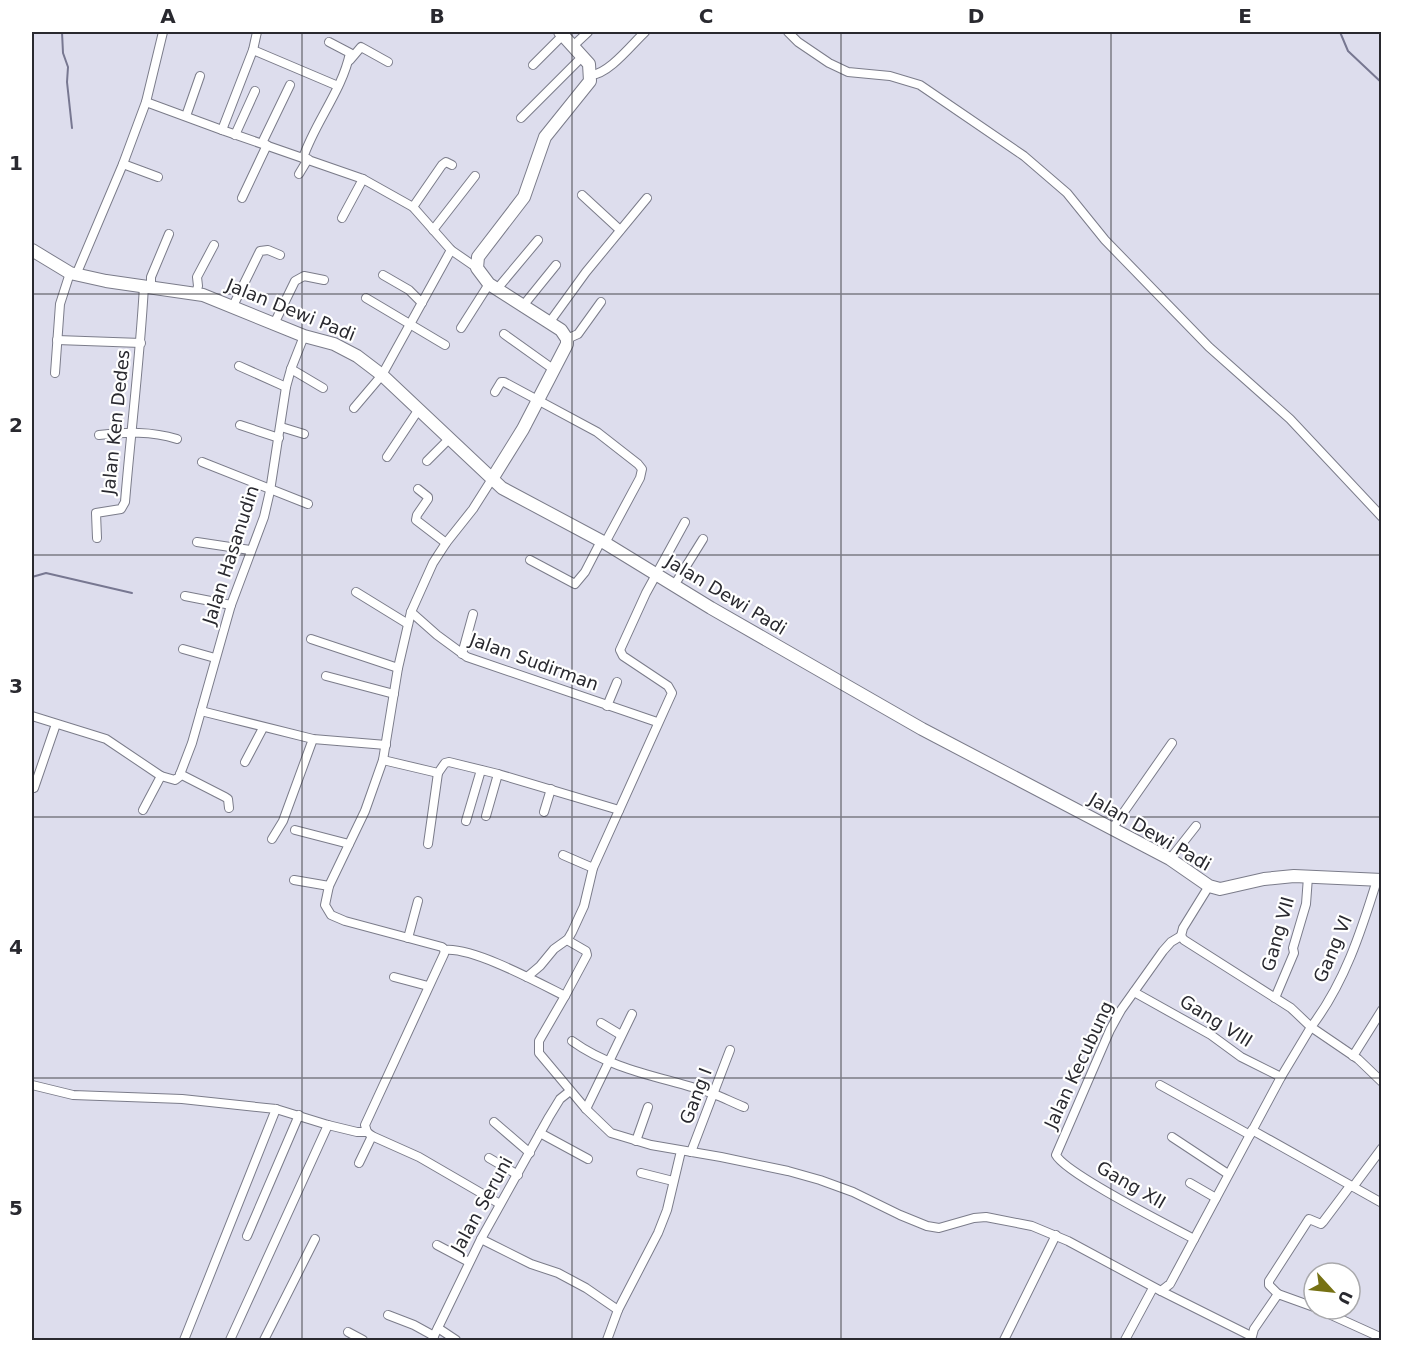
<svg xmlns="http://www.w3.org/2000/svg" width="1413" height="1372" font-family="'DejaVu Sans',sans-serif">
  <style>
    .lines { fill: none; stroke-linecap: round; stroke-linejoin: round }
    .stream { stroke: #777791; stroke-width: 2 }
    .street-casing { stroke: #7b7c8a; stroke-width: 10 }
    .secondary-casing { stroke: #7b7c8a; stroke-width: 14 }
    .street { stroke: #fff; stroke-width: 8 }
    .secondary { stroke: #fff; stroke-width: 12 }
    .grid { fill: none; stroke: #29292f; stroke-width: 1.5; stroke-opacity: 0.55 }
    .labels { text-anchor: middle; stroke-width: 4.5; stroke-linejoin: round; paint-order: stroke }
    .street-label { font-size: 18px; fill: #29292f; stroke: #fff }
    .neatline { fill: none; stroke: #29292f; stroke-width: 2 }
    .grid-label { font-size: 20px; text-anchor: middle; font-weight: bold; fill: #29292f }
  </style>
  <rect width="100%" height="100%" fill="#dddded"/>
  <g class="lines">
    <g class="stream">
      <polyline points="62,32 63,53 68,67 67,82 72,128"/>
      <polyline points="1340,32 1348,51 1382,83"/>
      <polyline points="32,577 46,573 132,593"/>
    </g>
    <g class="street-casing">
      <g id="street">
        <polyline points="788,32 798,42 829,63 848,72 890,76 920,85 1024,156 1067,193 1105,240 1209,347 1290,419 1382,517"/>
        <polyline points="573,46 588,32"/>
        <polyline points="253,50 338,86"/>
        <polyline points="350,60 361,47 388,62"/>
        <polyline points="533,65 566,32"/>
        <path d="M591 75C609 74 632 44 645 32"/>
        <polyline points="146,102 222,130 363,179 413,207 451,250 477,268"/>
        <polyline points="186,116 200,76"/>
        <polyline points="521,118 583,56"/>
        <polyline points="222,130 253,50 257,32"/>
        <polyline points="235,135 255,91"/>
        <polyline points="262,143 290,85"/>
        <path d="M303 158C315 122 342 91 350 53L329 42"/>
        <polyline points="123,164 158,177"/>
        <polyline points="299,174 308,159"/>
        <polyline points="582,195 620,230"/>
        <polyline points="242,198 267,145"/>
        <polyline points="413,207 442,165 446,162 452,165"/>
        <polyline points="342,218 363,179"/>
        <polyline points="433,230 475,176"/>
        <polyline points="76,275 123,164 146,102 163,32"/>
        <polyline points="383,275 409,290 422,303"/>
        <polyline points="151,286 151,277 169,234"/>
        <polyline points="497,289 538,240"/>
        <polyline points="196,293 198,286 197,277 214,245"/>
        <polyline points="366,298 445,345"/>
        <polyline points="233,306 260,251 268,250 280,255"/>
        <polyline points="522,307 556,265"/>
        <polyline points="549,323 586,272 647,198"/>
        <polyline points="274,324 295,281 304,276 324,280"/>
        <polyline points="461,328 489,284"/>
        <polyline points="504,334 553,369"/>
        <polyline points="567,339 578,334 601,302"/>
        <polyline points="57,340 141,343"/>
        <polyline points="239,366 286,387"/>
        <polyline points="291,369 323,388"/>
        <polyline points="55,373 60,304 70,273"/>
        <polyline points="495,392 501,382 504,382 597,432 638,464 642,469 640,478 605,543"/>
        <polyline points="354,408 382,375 451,250"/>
        <polyline points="240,425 279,438"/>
        <polyline points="281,427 304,434"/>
        <path d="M99 435C127 432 151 431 177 439"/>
        <polyline points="387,457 419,409"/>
        <polyline points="427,461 450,438"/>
        <polyline points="202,462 308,504"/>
        <path d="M492 479 473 509 446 543 433 563 411 612 398 668 383 760 365 811 329 886 325 905 331 915 345 921 442 947 445 950C473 947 539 983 565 996L539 1041V1053L586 1109 611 1133 651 1145 721 1157 788 1171 820 1180 853 1192 900 1215 927 1226 939 1228 974 1218 986 1217 1032 1226 1068 1241 1161 1291 1170 1284 1281 1077 1311 1027 1291 1008 1184 940 1181 936 1183 928 1209 886"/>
        <polyline points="418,489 428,497 428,499 417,515 416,520 446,543"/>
        <path d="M97 538 96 513 121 509 125 502C131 430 140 358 144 286"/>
        <polyline points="197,542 250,550"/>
        <polyline points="530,560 575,584 585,572 601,541"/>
        <polyline points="675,584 703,539"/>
        <polyline points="356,592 408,624"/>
        <polyline points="185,596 231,605"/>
        <polyline points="411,612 437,635 467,657 657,722"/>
        <polyline points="311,639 398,668"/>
        <polyline points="183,649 215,658"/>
        <polyline points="462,654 473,614"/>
        <polyline points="326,676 394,694"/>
        <polyline points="607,706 617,682"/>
        <polyline points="201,711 313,739 386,745"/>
        <polyline points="32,716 106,739 161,776 175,780 179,777 192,743 231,605 264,517 270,491 286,387 291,369 304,336"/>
        <polyline points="383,760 438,773 445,763 449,762 498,774 619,810"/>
        <polyline points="245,762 263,728"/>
        <polyline points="180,774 225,797 228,799 229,808"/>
        <polyline points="34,788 56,724"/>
        <polyline points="143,810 161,776"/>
        <polyline points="544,812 551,789"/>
        <polyline points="486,816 498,774"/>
        <polyline points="466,821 481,770"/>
        <polyline points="1112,829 1172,743"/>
        <polyline points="295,830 349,844"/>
        <polyline points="272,839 283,821 313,739"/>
        <polyline points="428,844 438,773"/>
        <polyline points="563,855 593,868"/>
        <polyline points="1170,859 1196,826"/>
        <polyline points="294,880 329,886"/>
        <path d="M1377 880C1361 932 1344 984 1311 1027L1358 1059 1382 1082"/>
        <path d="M1181 936 1171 942 1163 951 1121 1010 1110 1030 1056 1155C1066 1174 1170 1226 1194 1239"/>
        <polyline points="408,938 418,901"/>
        <polyline points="445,950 444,954 365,1125 367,1132 372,1136 419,1157 500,1204"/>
        <polyline points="394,977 428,986"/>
        <polyline points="527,977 540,966 554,949 568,939 572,932 584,906 593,868 672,693 668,686 623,656 620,650 646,593 685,522"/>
        <polyline points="1134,992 1211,1035 1241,1057 1281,1077"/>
        <polyline points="565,996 587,955 586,951 567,940"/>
        <polyline points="1275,998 1294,953 1293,948 1306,904 1308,877"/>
        <polyline points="601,1023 621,1035"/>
        <path d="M572 1041C615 1072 665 1077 714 1094 724 1098 734 1103 744 1107"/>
        <polyline points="1353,1056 1382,1010"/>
        <polyline points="32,1085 73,1095 182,1099 276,1109 328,1125 357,1132 367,1132"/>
        <polyline points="1160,1085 1250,1135"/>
        <polyline points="586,1109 632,1014"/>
        <polyline points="494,1122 530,1153"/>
        <polyline points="1252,1130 1382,1203"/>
        <polyline points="540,1133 588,1159"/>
        <polyline points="1172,1137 1228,1174"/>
        <polyline points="636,1141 648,1107"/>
        <polyline points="691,1152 730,1050"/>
        <polyline points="489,1158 518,1175"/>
        <polyline points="359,1163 372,1136"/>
        <polyline points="641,1173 673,1181"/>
        <polyline points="1190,1183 1216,1198"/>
        <polyline points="1353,1187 1382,1148"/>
        <polyline points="247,1236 299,1115"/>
        <polyline points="481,1239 531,1264 558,1273 586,1288 618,1310"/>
        <polyline points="437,1245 469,1262"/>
        <polyline points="1161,1291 1251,1336"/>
        <polyline points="1278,1294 1269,1285 1269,1281 1309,1219 1321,1224 1323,1222 1350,1186"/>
        <polyline points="1318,1309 1382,1338"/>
        <polyline points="388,1315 414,1325 434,1336"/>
        <polyline points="438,1328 456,1340"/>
        <polyline points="348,1332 363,1340"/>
        <polyline points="184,1340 276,1109"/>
        <polyline points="230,1340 328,1125"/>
        <polyline points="264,1340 315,1239"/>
        <polyline points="432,1340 481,1239 549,1117 560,1099 570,1091"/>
        <polyline points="607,1340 618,1310 658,1233 667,1210 681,1151"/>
        <polyline points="1004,1340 1056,1235"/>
        <polyline points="1125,1340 1153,1288"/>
        <polyline points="1251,1340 1254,1329 1278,1294 1314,1307"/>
      </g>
    </g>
    <g class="secondary-casing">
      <g id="secondary">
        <polyline points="32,250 70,273 106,281 203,295 304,336 334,344 357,356 382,375 502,488 605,543 711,608 922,729 1170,859 1209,886 1220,889 1264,879 1294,876 1382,880"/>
        <polyline points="492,479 523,429 567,344 567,339 561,330 489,284 477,268 478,257 524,197 545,137 590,81 589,64 560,32"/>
      </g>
    </g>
    <use href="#street" class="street"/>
    <use href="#secondary" class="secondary"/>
  </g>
  <path class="grid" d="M302 32V1340M572 32V1340M841 32V1340M1111 32V1340M32 294H1382M32 555H1382M32 817H1382M32 1078H1382"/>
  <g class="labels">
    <g class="street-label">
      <text transform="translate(291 310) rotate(22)" y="6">Jalan Dewi Padi</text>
      <text transform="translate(116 422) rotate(-84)" y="6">Jalan Ken Dedes</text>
      <text transform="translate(231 555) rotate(-72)" y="6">Jalan Hasanudin</text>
      <text transform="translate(726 595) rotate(31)" y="6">Jalan Dewi Padi</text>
      <text transform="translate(534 662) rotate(20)" y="6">Jalan Sudirman</text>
      <text transform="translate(1150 832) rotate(30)" y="6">Jalan Dewi Padi</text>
      <text transform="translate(1278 934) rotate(-74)" y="6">Gang VII</text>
      <text transform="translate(1333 949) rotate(-67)" y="6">Gang VI</text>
      <text transform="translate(1216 1021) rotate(32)" y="6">Gang VIII</text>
      <text transform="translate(1079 1065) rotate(-65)" y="6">Jalan Kecubung</text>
      <text transform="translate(696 1096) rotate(-69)" y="6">Gang I</text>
      <text transform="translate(1131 1185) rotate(30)" y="6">Gang XII</text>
      <text transform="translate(482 1205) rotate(-61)" y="6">Jalan Seruni</text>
    </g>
  </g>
  <rect width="1413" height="1372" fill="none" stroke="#ffffff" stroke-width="66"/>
  <g transform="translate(1332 1291) rotate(117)"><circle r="28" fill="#ffffff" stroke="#a9a9ac" stroke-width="1.5"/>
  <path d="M0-4.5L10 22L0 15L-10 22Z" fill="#767113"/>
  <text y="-9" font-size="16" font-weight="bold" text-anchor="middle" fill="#29292f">U</text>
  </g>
  <rect x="33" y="33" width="1347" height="1306" class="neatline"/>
  <g class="grid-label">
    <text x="168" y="23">A</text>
    <text x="437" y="23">B</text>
    <text x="706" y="23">C</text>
    <text x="976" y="23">D</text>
    <text x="1245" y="23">E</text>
    <text x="16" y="170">1</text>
    <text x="16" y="432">2</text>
    <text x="16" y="693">3</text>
    <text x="16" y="954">4</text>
    <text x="16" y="1215">5</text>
  </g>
</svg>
